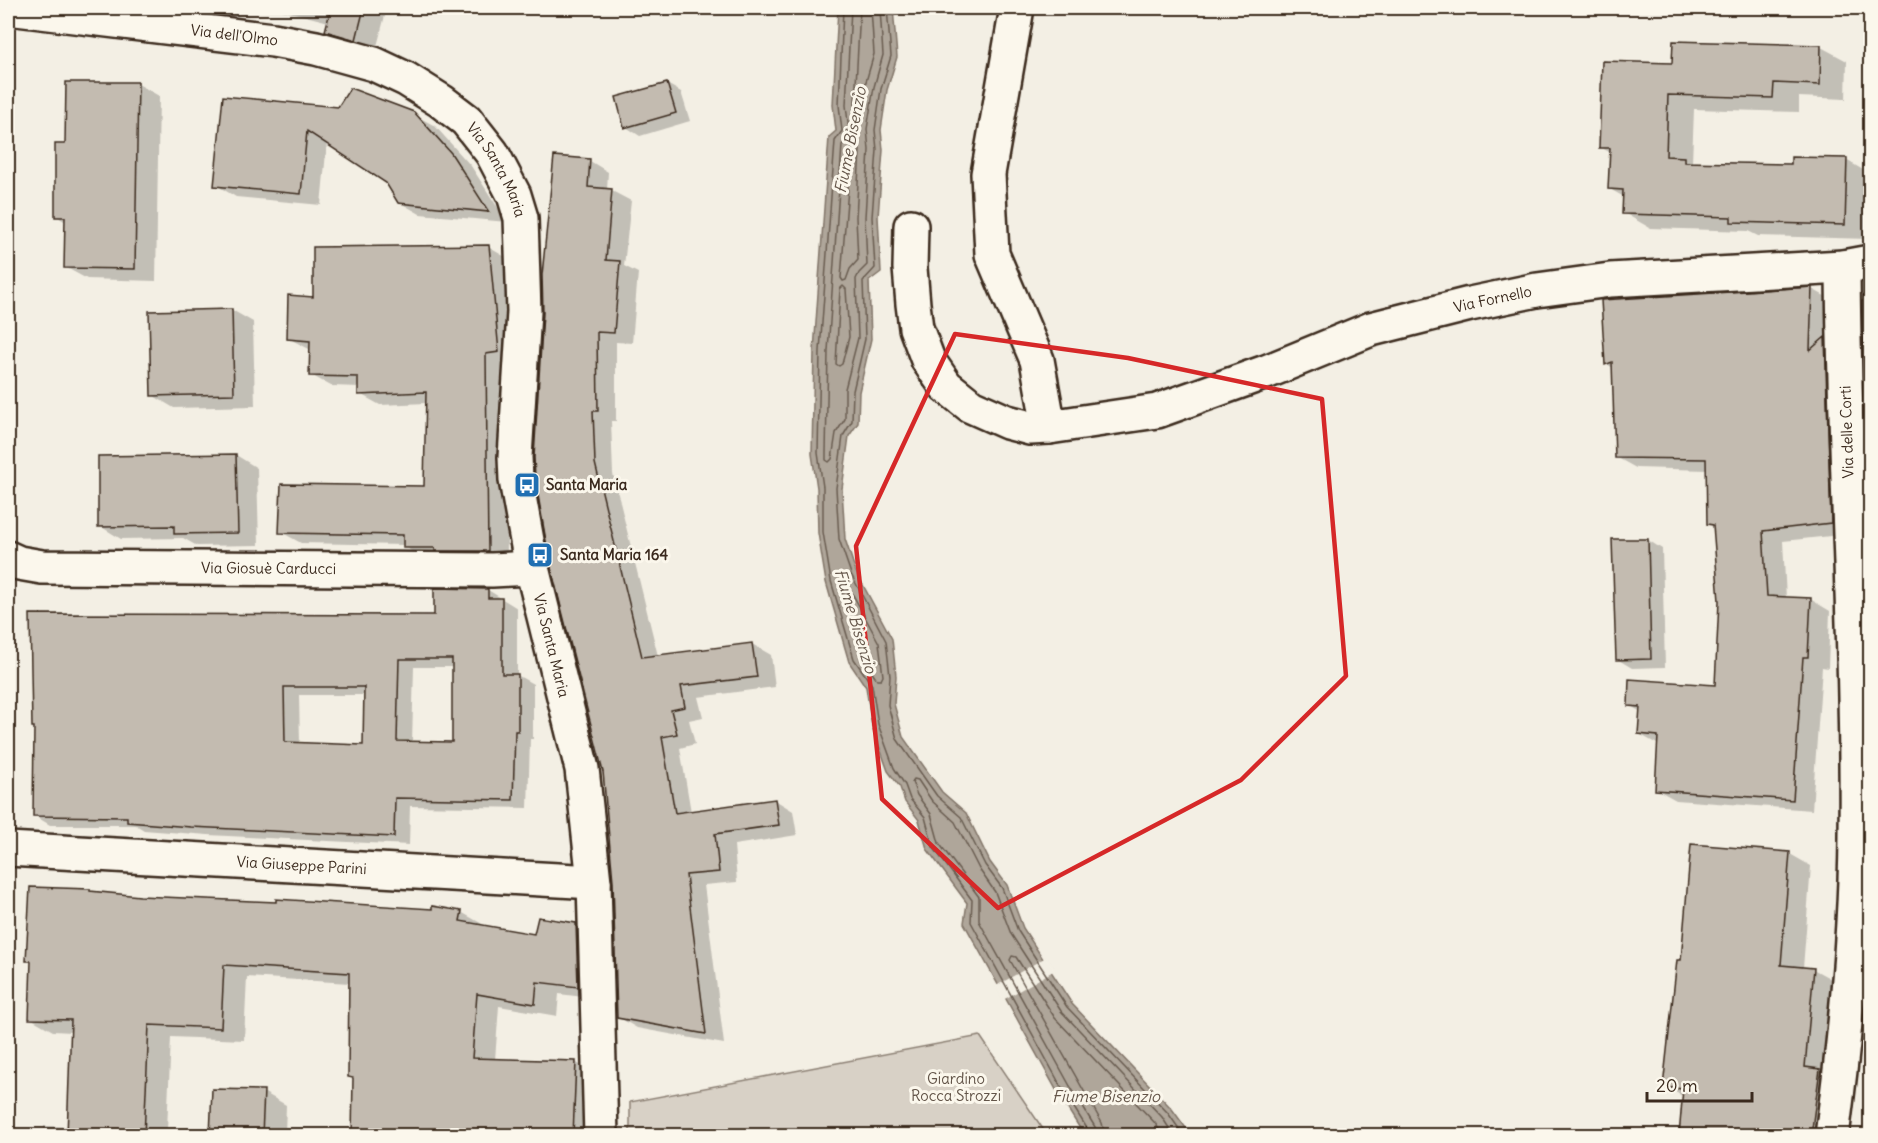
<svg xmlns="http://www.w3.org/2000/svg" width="1878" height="1143" font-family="Delius,sans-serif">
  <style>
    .green { fill: #d8d1c6; stroke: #8a7e72; stroke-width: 1.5 }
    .water { fill: #afa69a; stroke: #817468; stroke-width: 1.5 }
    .pier { fill: #f3efe4 }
    .shadow { fill: #0003; fill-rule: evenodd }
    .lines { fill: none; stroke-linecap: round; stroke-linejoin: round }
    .shore { stroke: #695c50; stroke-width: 1.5 }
    .building { fill: #c3bbb0; stroke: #3b2a1e; stroke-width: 1.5; fill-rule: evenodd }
    .minor-casing { stroke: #3b2a1e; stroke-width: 38 }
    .minor { stroke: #fbf7ec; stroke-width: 33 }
    .marked { fill: none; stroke: #d62828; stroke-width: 4.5; stroke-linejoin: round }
    .labels { text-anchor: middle; stroke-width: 6; stroke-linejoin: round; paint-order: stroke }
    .street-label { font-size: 15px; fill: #3b2a1e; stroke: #fbf7ec }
    .poi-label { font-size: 15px; font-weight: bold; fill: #3b2a1e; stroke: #fbf7ec; text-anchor: start }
    .park-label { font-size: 15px; fill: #625448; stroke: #fbf7ec }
    .water-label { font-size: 16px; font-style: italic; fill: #645549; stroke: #fbf7ec }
  </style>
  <rect width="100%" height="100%" fill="#f3efe4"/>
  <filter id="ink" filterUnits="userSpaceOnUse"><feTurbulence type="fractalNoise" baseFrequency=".0167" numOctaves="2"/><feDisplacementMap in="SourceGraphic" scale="12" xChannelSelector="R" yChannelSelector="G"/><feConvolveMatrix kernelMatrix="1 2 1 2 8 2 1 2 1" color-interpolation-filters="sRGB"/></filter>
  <g filter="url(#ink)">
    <polygon class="green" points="980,1036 1047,1135 630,1135 630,1102"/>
    <polygon class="water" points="838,8 893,8 897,57 887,90 881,130 883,150 878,217 881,272 869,281 871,339 859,392 858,423 849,436 842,489 845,539 856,572 892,639 896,676 894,704 903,737 942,792 966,813 990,862 1007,885 1023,928 1072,1004 1172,1109 1191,1135 1084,1135 1058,1093 964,923 967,903 927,849 919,820 905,802 900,787 888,771 872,726 866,687 849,662 826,582 818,533 817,488 812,454 814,351 829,137 836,131 833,105"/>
    <polygon class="pier" points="1046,957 1055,970 1003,1000 996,986"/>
    <g class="shadow">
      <polygon points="274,8 387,8 376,50 347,42 327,30 329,22"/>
      <polygon points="1675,43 1821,47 1847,61 1846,99 1799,97 1799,112 1694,109 1692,163 1793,166 1846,160 1870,174 1870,239 1758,236 1748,231 1650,228 1624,213 1624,197 1610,189 1611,153 1600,147 1674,64"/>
      <polygon points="138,84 159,96 156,281 87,279 65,267 66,222 56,216 66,146"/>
      <polygon points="667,84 681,92 690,121 640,136 626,127"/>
      <polygon points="224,98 413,114 435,126 471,166 507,222 420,214 399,202 387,182 327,142 321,205 236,197 216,185"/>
      <polygon points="590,161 608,172 607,190 612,191 631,201 624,266 638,273 632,343 616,342 616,421 611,421 613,474 658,656 752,644 771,655 775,687 698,697 703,717 689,720 695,744 680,748 691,812 775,800 793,811 797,835 734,845 737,882 704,885 724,1044 637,1028 618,1017 614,881 605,771 552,564"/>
      <polygon points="488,247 509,259 518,363 506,364 507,562 425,559 405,547 405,545 301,543 281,532 426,487 427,403 380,405 360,394 360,387 331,386 311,375 311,350 288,338 315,298"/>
      <polygon points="1812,289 1832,300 1850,534 1783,541 1786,599 1810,599 1830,611 1828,668 1822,667 1812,810 1676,800 1656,789 1659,745 1639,734 1641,712 1629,705 1716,686 1720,601 1715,527 1709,524 1708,470 1636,468 1616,457 1613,368 1607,364 1603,302"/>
      <polygon points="1870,296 1870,334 1864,330 1864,303"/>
      <polygon points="232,310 253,322 255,406 174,408 152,395"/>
      <polygon points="1865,355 1870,355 1870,565"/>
      <polygon points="236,455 257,468 259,545 197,546 183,538 121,539 100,526"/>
      <polygon points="1648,540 1662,549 1665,667 1632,668 1617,659"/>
      <path d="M488 590 517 608V675L533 684V739H530L528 808 410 806 409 845 208 835 144 830 136 825H50L35 816V728L436 617ZM414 667H454V744L412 743ZM299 695H365L364 747 300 744Z"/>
      <polygon points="1790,854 1811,866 1803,968 1813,969 1835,981 1834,1136 1680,1136 1684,1097 1665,1086 1683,962"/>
      <polygon points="89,891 94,893 140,897 461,912 484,925 535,935 576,925 598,938 600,999 559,994 557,1016 499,1006 495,1060 575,1062 598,1075 596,1136 458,1136 350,1076 350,983 247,977 244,1040 171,1037 167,1130 212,1131 263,1092 286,1105 285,1134 300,1136 44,1136 44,1126 69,1127 72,1032 53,1031 30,1018 32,963 28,960"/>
    </g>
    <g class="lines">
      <g class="shore">
        <polyline points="843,8 839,105 842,131 835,141 820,351 818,453 823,487 823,532 831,581 854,659 872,685 878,724 894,768 905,785 910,799 925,817 933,847 972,900 971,922 1063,1090 1088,1130 1089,1136"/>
        <polyline points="851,8 846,105 849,131 842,145 828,351 826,453 826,460 829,462 832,459 836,433 845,419 845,389 858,338 856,279 859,273 867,265 865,217 869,150 867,129 874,87 883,55 880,8"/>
        <polyline points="860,8 855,104 856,108 859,110 861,108 865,85 874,54 871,8"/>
        <polyline points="887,8 891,56 881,89 875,130 877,150 872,217 875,268 863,281 865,339 853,391 852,421 843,436 836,488 839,539 851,574 886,641 890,676 888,705 897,739 937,796 961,817 985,865 1002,888 1018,931 1067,1007 1168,1113 1184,1136"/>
        <polygon points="857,142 860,150 856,217 858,260 850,269 846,280 843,281 841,278 851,149"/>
        <polygon points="843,286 846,289 849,337 842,364 839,366 836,364 840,289"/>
        <polygon points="841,579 845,580 879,643 883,676 881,680 877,680 861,656 840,582"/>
        <polyline points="1096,1136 1095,1127 1070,1086 979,921 979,897 939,843 931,814 917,795 912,782 914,779 918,780 932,801 955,822 979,869 995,892 1011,934 1061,1011 1162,1117 1174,1136"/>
        <polyline points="1105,1136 1102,1123 1010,960 1012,956 1016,957 1055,1018 1155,1123 1163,1136"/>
      </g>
    </g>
    <g class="building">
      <polygon points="331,8 364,8 356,40 325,31"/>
      <polygon points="1673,41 1821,45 1820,85 1774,83 1773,98 1668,95 1666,156 1684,157 1684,162 1791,164 1791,157 1847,158 1845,225 1731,222 1731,217 1622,214 1623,190 1608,189 1610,148 1599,148 1602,61 1672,63"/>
      <polygon points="66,82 138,82 135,269 64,268 65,217 55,217 55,144 65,144"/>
      <polygon points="667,83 676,113 624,128 616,97"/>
      <polygon points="350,88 414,112 451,153 489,212 398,203 386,183 307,131 301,194 214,186 223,96 338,107"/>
      <polygon points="554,156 590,159 588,187 612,189 606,260 620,261 614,333 597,332 598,411 593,411 595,463 642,657 752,643 757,677 681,686 685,707 671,710 677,734 662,737 675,813 775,799 779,825 715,834 719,872 686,875 706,1034 617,1018 613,881 603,772 550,564 535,478 534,457 543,313 542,275"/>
      <polygon points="489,245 499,352 486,354 488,551 435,551 435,548 403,548 403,535 279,533 281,484 424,486 426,392 358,395 358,377 309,376 310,341 287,339 288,295 313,297 313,247"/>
      <polygon points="1812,287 1810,350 1825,337 1831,523 1763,531 1767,596 1811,598 1808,657 1803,657 1793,800 1655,790 1658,736 1638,734 1640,707 1628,706 1629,679 1715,685 1719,601 1713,525 1707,524 1706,459 1615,458 1612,362 1605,365 1601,300"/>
      <polygon points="1870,294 1870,519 1868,519 1862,302"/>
      <polygon points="232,309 234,394 151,396 149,311"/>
      <polygon points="236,454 238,533 174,534 174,526 98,527 98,456"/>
      <polygon points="1612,539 1648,539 1651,659 1616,660"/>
      <path d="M434 588 488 589V598H502V674H518V731H515L513 800 395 798 394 837 191 827 127 822V817L33 816 34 727H32L30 614 434 615ZM399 659H452V742L397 741ZM284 687H364L363 745 285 742Z"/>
      <polygon points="1691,844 1790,852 1781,965 1814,968 1805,1067 1820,1069 1811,1136 1679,1136 1683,1089 1663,1087 1677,960 1681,960"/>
      <polygon points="30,887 90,889 90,891 140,896 276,902 276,899 432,909 432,906 462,911 460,921 534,934 538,917 576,923 578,987 537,982 535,1004 477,994 472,1058 576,1061 573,1136 352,1136 353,1078 348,1077 349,973 224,965 221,1028 149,1025 144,1136 67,1136 71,1020 29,1019 31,961 26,961"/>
      <polygon points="212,1089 264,1090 262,1136 210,1136"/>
    </g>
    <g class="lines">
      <g class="minor-casing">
        <g id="minor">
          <path id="s1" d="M8 8 273 40 316 48 374 64 406 79 441 101 466 120 492 153 514 195 521 218 524 312 515 457 516 480 532 568 582 769 594 882 601 1136"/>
          <polyline points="1017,8 988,174 992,254 1037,360 1049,427"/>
          <path id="s2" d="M911 226 910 268 913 304 916 328 928 360 946 386 971 406 1007 422 1030 428 1049 427 1157 411 1266 372 1371 329 1470 304 1537 290 1610 280 1843 267 1870 262"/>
          <path id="s3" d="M8 558 19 563 42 567 492 570 532 568"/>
          <path id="s4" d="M8 849 594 882"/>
          <path d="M1832 1136C1845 1037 1855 937 1856 838 1858 647 1844 457 1843 267"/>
        </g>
      </g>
      <use href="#minor" class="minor"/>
    </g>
  </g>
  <path class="marked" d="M955 334 1128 358 1322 399 1346 676 1241 780 998 908 882 799 856 546Z"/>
  <defs>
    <g id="bus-square" transform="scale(1.35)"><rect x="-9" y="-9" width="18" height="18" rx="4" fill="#1f6fb2" stroke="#fbf7ec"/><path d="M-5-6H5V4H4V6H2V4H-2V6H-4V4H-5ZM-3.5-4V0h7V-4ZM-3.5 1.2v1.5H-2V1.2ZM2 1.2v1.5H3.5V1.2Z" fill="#fff"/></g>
  </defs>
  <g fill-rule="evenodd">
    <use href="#bus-square" x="527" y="485"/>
    <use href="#bus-square" x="540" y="555"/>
  </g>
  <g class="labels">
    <g class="street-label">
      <text dy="5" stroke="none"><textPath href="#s1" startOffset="228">Via dell'Olmo</textPath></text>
      <text dy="5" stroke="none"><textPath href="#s1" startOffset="538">Via Santa Maria</textPath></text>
      <text dy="5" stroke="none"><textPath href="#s2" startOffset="746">Via Fornello</textPath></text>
      <text transform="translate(1847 432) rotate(-92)" y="5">Via delle Corti</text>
      <text dy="5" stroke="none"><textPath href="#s3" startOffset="262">Via Giosuè Carducci</textPath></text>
      <text dy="5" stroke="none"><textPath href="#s1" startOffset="1024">Via Santa Maria</textPath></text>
      <text dy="5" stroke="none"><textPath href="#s4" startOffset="294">Via Giuseppe Parini</textPath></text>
    </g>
    <g class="poi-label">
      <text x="546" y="490">Santa Maria</text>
      <text x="560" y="560">Santa Maria 164</text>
    </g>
    <g class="park-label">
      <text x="956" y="1084">Giardino<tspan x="956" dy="17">Rocca Strozzi</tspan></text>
    </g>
    <g class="water-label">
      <text transform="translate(850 140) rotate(-79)" y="6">Fiume Bisenzio</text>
      <text transform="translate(856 621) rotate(73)" y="6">Fiume Bisenzio</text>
      <text x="1106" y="1102">Fiume Bisenzio</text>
    </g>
  </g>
  <rect width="1878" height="1143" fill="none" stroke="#fbf7ec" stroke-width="30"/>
  <rect x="15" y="15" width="1848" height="1113" fill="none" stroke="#3b2a1e" stroke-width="2" filter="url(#ink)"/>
  <path d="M1647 1092v9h105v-9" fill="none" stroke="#3b2a1e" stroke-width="3"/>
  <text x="1656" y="1092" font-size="18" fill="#3b2a1e" stroke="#fbf7ec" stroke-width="4.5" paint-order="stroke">20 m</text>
</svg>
